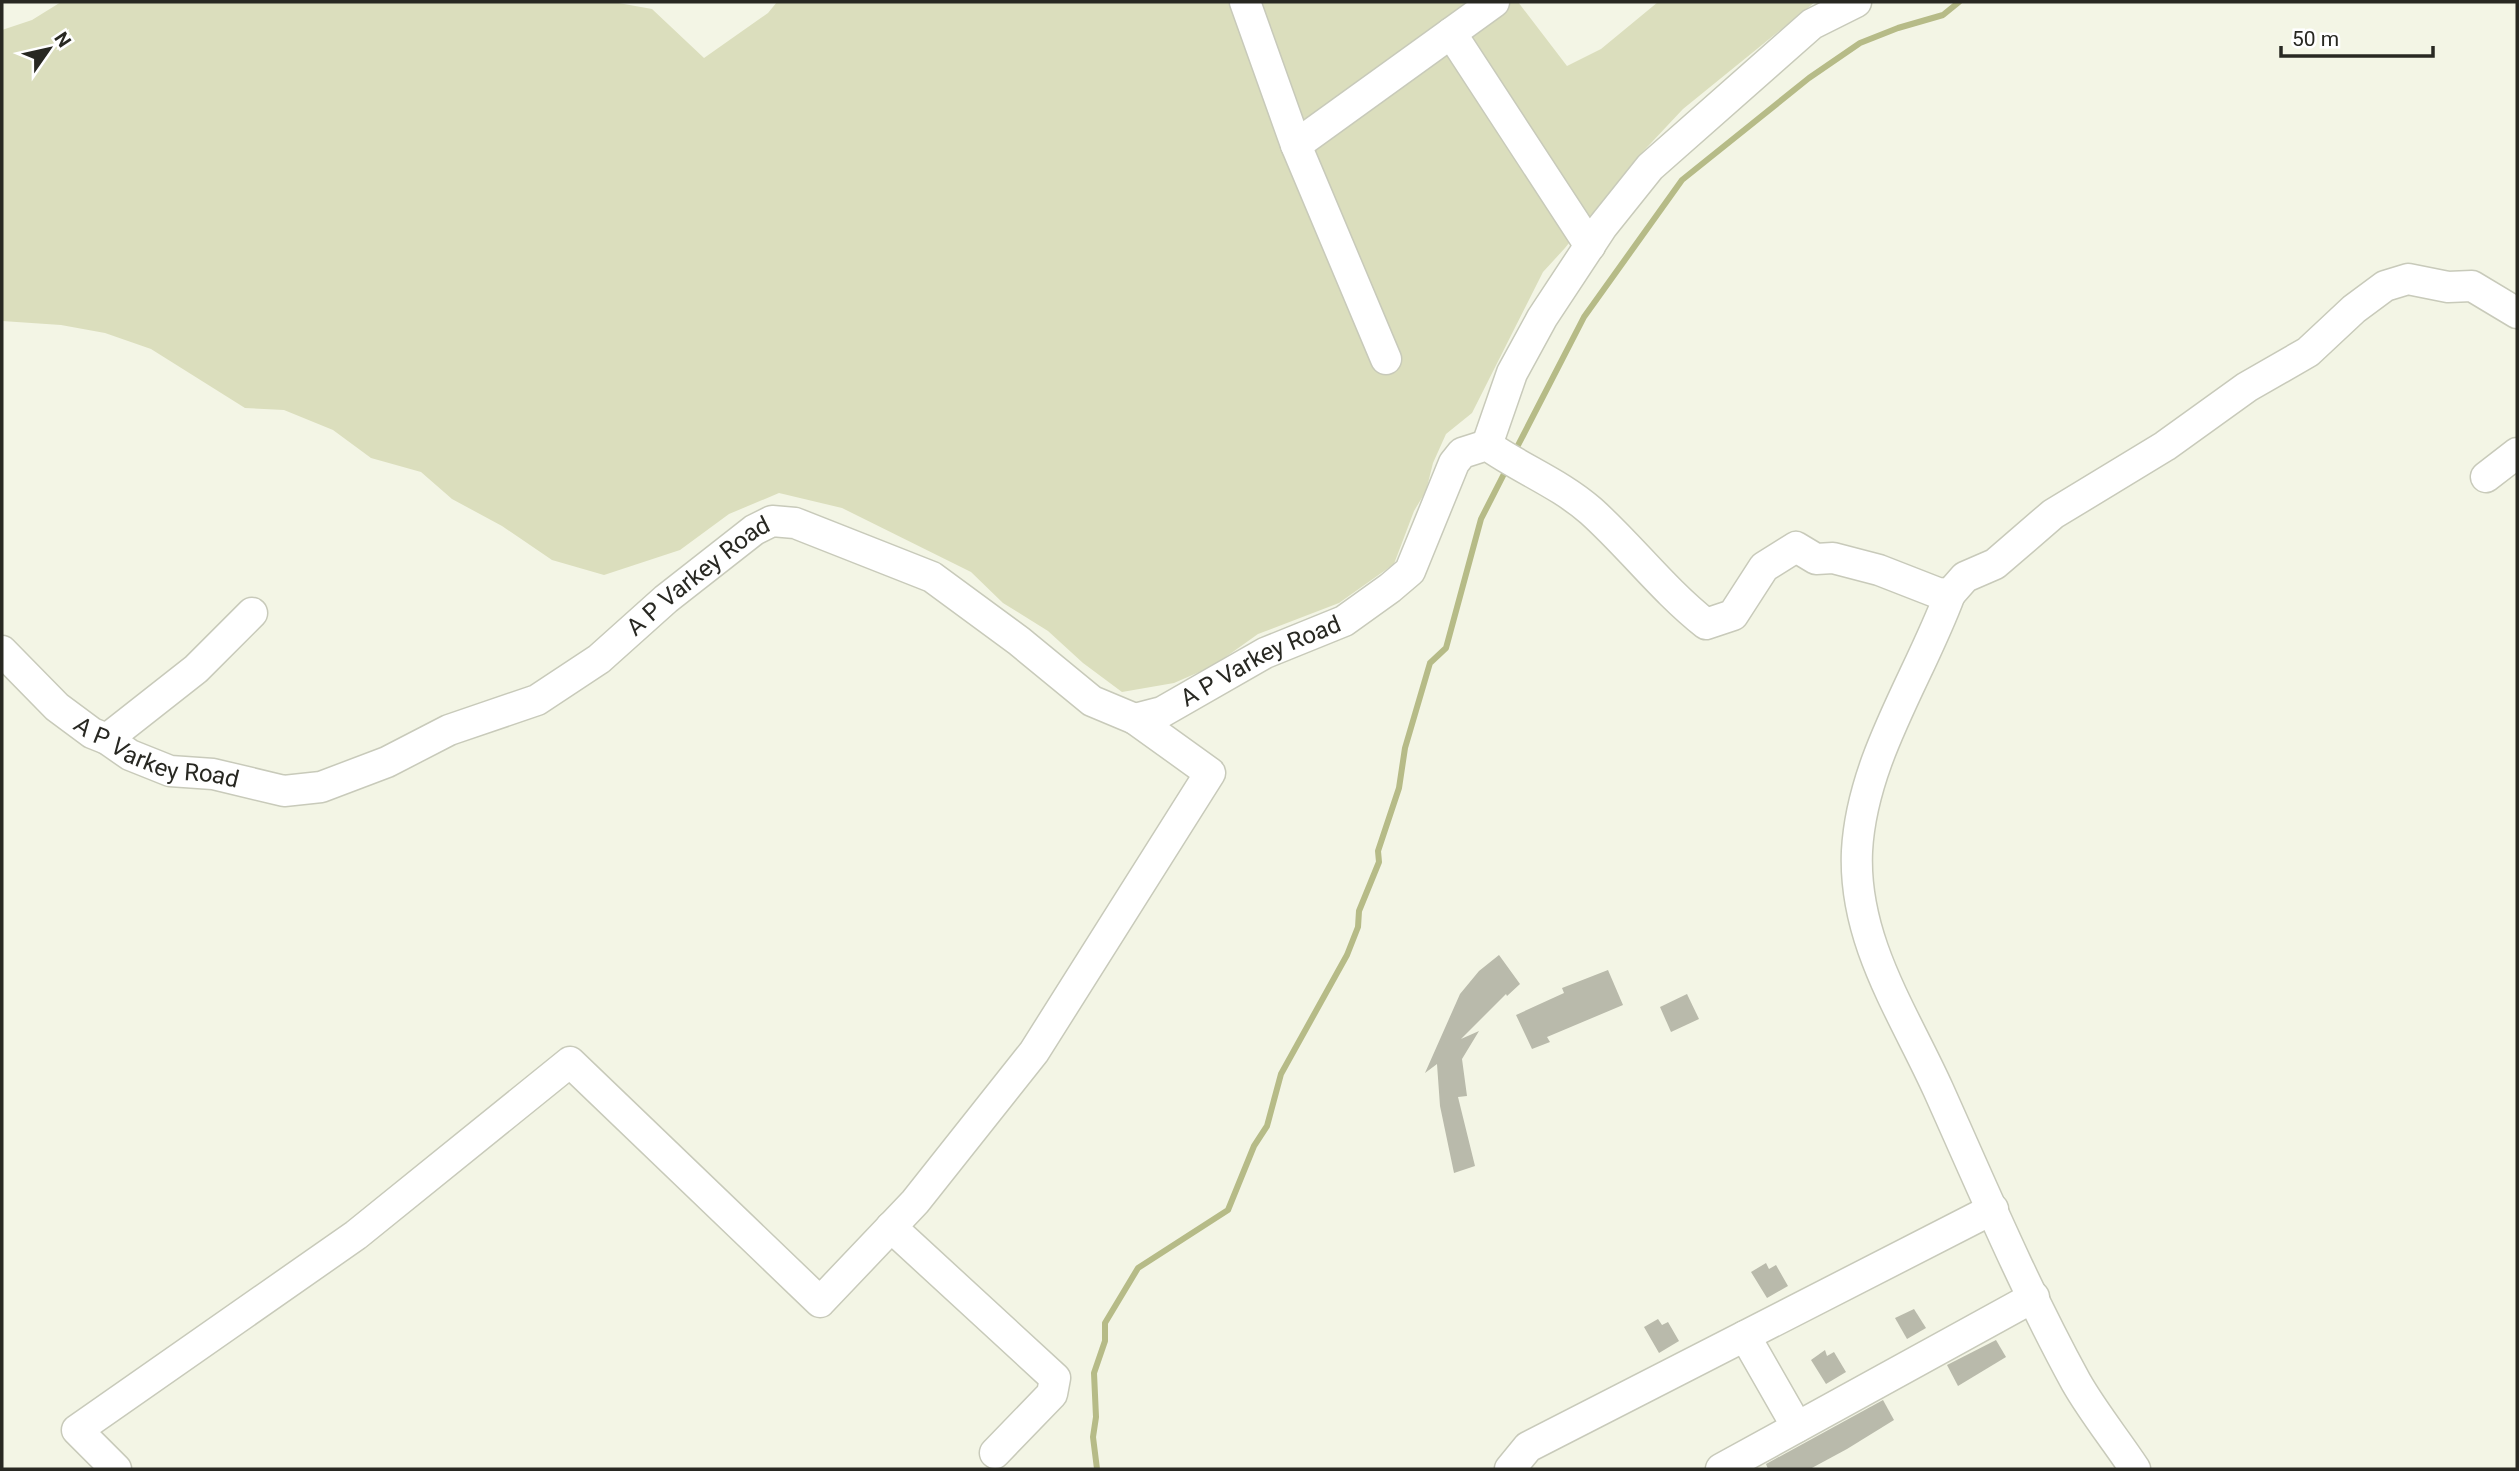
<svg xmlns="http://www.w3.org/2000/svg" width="2519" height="1471" font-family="Roboto,sans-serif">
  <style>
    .green { fill: #dbdebd }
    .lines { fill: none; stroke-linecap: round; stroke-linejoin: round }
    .stream { stroke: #b6bb87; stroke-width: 6 }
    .building { fill: #b9baab }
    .minor-casing { stroke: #c8caba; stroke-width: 33 }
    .minor { stroke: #fff; stroke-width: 30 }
    .labels { text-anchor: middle; stroke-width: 6; stroke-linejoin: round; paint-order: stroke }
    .street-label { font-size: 24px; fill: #282822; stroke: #fff }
  </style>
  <rect width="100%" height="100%" fill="#f3f5e5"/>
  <polygon class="green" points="61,2 613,2 652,9 704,58 768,13 777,2 1518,2 1567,66 1601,49 1658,2 1815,2 1683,109 1636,159 1565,248 1543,272 1472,413 1446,434 1433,463 1426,491 1414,511 1394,564 1339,603 1258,634 1213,666 1174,683 1122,692 1083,663 1048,631 1003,603 971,572 842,508 779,493 729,514 680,550 604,575 552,560 502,526 452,499 421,472 371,458 333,430 284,410 245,408 151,349 105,333 61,325 2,321 2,30 32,20"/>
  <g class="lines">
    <g class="stream">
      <polyline points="1514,453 1584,317 1682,180 1809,78 1860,43 1898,28 1943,15 1959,2"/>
      <polyline points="1097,1469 1093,1437 1096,1417 1094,1373 1105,1341 1105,1323 1138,1268 1228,1210 1254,1146 1267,1126 1281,1074 1347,955 1358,927 1359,911 1379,862 1378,851 1399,788 1405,748 1430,663 1446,648 1481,519 1508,466"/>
    </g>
  </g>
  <g class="building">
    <polygon points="1499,955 1520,984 1507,996 1506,994 1461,1039 1479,1031 1462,1059 1467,1096 1458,1097 1475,1166 1454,1173 1440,1106 1437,1064 1425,1073 1460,994 1479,971"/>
    <polygon points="1608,970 1623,1005 1547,1037 1550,1042 1532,1049 1516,1015 1564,993 1562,988"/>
    <polygon points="1687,994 1699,1019 1671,1032 1660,1007"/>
    <polygon points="1766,1263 1769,1269 1776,1265 1788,1286 1767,1298 1751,1272"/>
    <polygon points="1914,1309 1926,1328 1907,1339 1895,1318"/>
    <polygon points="1658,1319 1662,1325 1668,1322 1679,1341 1659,1353 1644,1327"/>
    <polygon points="1996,1340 2006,1357 1958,1386 1947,1365"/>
    <polygon points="1825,1350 1827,1356 1834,1352 1846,1372 1826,1384 1811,1360"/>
    <polygon points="1883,1400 1894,1420 1847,1449 1810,1469 1768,1469 1766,1464"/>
  </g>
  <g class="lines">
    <g class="minor-casing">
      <g id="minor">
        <polyline points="1245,2 1296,145 1386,359"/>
        <polyline points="1451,33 1590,246"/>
        <polyline points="1296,145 1494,2"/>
        <polyline points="1487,445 1512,373 1542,318 1602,227 1650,167 1812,24 1856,2"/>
        <polyline points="2486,477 2517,453"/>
        <path d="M1950 594C1919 678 1862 759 1857 851 1853 940 1903 1012 1938 1089 1982 1187 2024 1287 2076 1382 2093 1412 2116 1440 2135 1469"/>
        <path id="s1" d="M2 651 57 707 92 733 107 739 130 755 170 771 213 774 284 791 321 787 387 762 449 730 537 700 599 659 666 599 754 530 772 521 795 523 932 577 1019 641 1092 701 1135 719 1162 712 1265 653 1344 621 1390 588 1410 571 1454 463 1462 453 1487 445C1521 469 1559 483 1591 511 1631 547 1663 590 1706 624L1733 615 1764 567 1796 547 1816 559 1833 558 1879 570 1938 593 1950 594 1965 577 1995 564 2053 514 2165 446 2247 387 2308 352 2354 309 2385 286 2408 279 2448 287 2472 286 2517 313"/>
        <polyline points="107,739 196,669 252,613"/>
        <polyline points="891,1227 1055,1378 1052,1394 995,1453"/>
        <polyline points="1745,1336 1797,1427"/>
        <polyline points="116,1469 77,1430 356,1235 570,1062 820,1302 915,1202 1034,1052 1210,773 1135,719"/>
        <polyline points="1510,1469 1528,1447 1993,1209"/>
        <polyline points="1721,1469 2034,1297"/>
      </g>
    </g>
    <use href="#minor" class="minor"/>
  </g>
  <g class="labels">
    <g class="street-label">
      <text dy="8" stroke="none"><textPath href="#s1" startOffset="800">A P Varkey Road</textPath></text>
      <text dy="8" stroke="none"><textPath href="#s1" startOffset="1451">A P Varkey Road</textPath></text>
      <text dy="8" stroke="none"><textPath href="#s1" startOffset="191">A P Varkey Road</textPath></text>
    </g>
  </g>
  <rect width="2519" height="1471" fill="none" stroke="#282822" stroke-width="7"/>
  <g transform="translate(49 49) rotate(56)" stroke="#ffffff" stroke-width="5" paint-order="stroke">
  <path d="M0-5L12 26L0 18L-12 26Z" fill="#282822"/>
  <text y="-10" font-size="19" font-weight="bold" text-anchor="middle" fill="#282822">N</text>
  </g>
  <path d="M2281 46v10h152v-10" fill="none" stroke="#282822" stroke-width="3.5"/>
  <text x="2292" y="46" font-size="21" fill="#282822" stroke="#ffffff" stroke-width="5" paint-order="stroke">50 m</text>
</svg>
